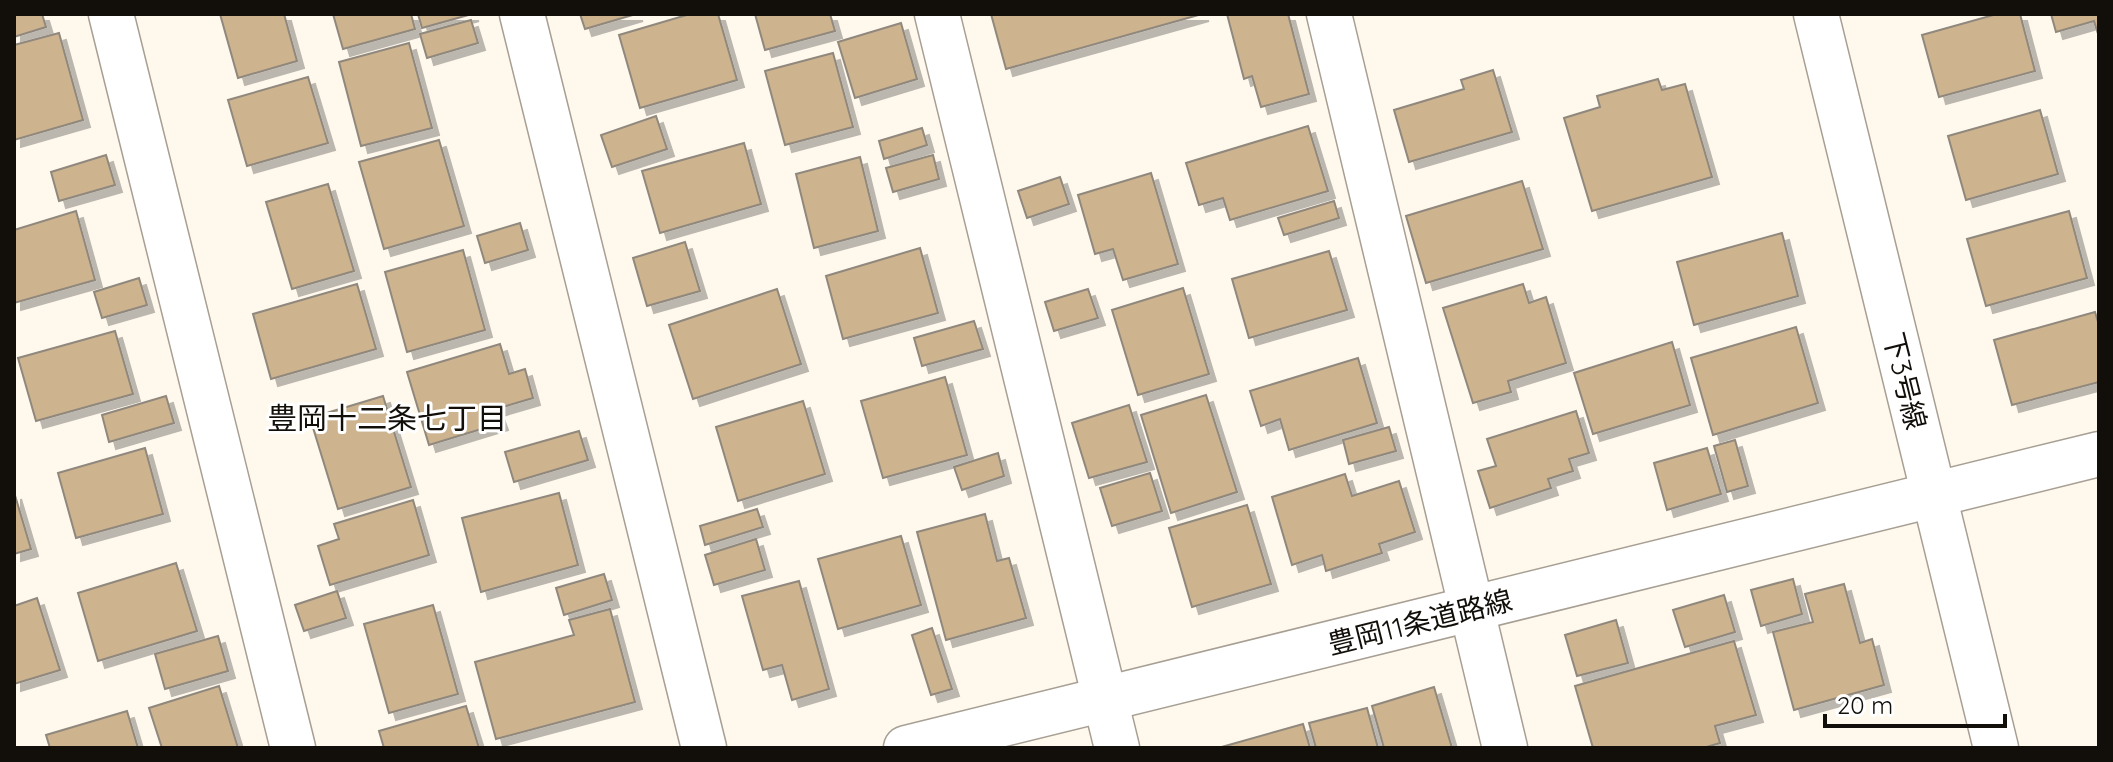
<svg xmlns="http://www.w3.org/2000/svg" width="2113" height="762" font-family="Quicksand,'Noto Sans JP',sans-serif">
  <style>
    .building { fill: #cdb48f; stroke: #90887d; stroke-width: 2; filter: url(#shadow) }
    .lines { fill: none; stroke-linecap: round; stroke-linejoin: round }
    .minor-casing { stroke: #a79f93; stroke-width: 47 }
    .minor { stroke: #fff; stroke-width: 44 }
    .labels { text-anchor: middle; stroke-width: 6; stroke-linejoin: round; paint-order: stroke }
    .street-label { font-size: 28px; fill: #120f0a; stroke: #fff }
    .neighbourhood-label { font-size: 30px; fill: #120f0a; stroke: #fff }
  </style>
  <defs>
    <filter id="shadow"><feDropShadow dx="7" dy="7" stdDeviation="0" flood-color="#0004"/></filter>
  </defs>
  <rect width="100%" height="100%" fill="#fff8ed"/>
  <g class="building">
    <polygon points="19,14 42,14 46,27 14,37 14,15"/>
    <polygon points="220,14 284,14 297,61 238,78"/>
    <polygon points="333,14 411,14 415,29 343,49"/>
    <polygon points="418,14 472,14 422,28"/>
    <polygon points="580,14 636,14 585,29"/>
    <polygon points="690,14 718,14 737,80 640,108 619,35"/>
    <polygon points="755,14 830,14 835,31 765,50"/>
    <polygon points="991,14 1202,14 1006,69"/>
    <polygon points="1227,14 1288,14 1309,94 1261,107 1252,76 1244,79"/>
    <polygon points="1997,14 2020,14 2035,71 1939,97 1922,35"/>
    <polygon points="2051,14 2099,14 2099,37 2094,21 2056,32"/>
    <polygon points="471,20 478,43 427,58 420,34"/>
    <polygon points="901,23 917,79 855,98 838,42"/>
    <polygon points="59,33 83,120 14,140 14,45"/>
    <polygon points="409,43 432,128 361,146 339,62"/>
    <polygon points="833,53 853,127 785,145 765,71"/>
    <polygon points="1493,70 1512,132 1409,162 1394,110 1464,89 1461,80"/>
    <polygon points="308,77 328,143 247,166 228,100"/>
    <polygon points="1658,79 1662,90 1685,84 1712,177 1592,211 1564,118 1600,107 1597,96"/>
    <polygon points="2040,110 2058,174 1966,200 1948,136"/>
    <polygon points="656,116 667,149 612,167 601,135"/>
    <polygon points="1308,126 1328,191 1230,220 1223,198 1199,205 1186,163"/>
    <polygon points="922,128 927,145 884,159 879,141"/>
    <polygon points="439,140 464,226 384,249 359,162"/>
    <polygon points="744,143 761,204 660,233 642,171"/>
    <polygon points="106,155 115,185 59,201 51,172"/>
    <polygon points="933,155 939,179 893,192 886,168"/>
    <polygon points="860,157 878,231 814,248 796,174"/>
    <polygon points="1151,173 1178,264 1123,280 1113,249 1095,254 1078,195"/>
    <polygon points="1060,177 1069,204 1027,218 1018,191"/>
    <polygon points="1522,181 1543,249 1426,283 1406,216"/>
    <polygon points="328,184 354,271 292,289 266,202"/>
    <polygon points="1334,201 1339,218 1284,235 1278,218"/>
    <polygon points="76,211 95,280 14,303 14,230"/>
    <polygon points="2069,211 2087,278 1986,306 1967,239"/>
    <polygon points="520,223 528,250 485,263 477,236"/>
    <polygon points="1782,233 1798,296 1694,325 1677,262"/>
    <polygon points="685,242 700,291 647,306 633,258"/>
    <polygon points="920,248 938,313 843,339 826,276"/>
    <polygon points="463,250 485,330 407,352 385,272"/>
    <polygon points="1329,251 1347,310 1249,338 1232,279"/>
    <polygon points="139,278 147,305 102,318 94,292"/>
    <polygon points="357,284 376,349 271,379 253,314"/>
    <polygon points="1523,284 1529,303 1546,297 1566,363 1508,381 1511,392 1473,403 1443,308"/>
    <polygon points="1183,288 1209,374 1138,395 1112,310"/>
    <polygon points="777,289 801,364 693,399 669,325"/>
    <polygon points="1088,289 1098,318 1054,331 1045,302"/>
    <polygon points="2095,312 2099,325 2099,382 2012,405 1994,340"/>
    <polygon points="974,321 983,349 922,366 914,338"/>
    <polygon points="1796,327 1818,403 1713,435 1691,358"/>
    <polygon points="115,331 133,394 36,421 18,358"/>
    <polygon points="1672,342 1690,405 1593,434 1574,373"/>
    <polygon points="500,344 509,374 525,369 533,398 496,409 501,423 429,445 407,372"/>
    <polygon points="1358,358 1377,423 1289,450 1280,419 1261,426 1250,391"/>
    <polygon points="945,377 967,455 883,478 861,401"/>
    <polygon points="1206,395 1237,492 1171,513 1141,415"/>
    <polygon points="166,396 174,423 109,442 102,415"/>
    <polygon points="383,396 411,487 338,509 310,418"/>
    <polygon points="803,401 825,474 738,501 716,427"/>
    <polygon points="1129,405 1147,462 1089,478 1072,423"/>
    <polygon points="1576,411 1589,453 1569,459 1573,471 1548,479 1551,488 1490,508 1478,471 1496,466 1487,439"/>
    <polygon points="1389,427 1396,451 1349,464 1343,440"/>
    <polygon points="579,431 588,460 514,482 505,452"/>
    <polygon points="1735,440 1748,486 1727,492 1714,446"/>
    <polygon points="145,448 163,514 76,538 58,473"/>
    <polygon points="1707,448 1721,494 1667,510 1654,463"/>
    <polygon points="998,453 1004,476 962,490 954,467"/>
    <polygon points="1150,473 1162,511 1112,526 1100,488"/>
    <polygon points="1345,474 1352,496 1399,481 1415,532 1379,544 1382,553 1326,571 1322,555 1292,565 1272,497"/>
    <polygon points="14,492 31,549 14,554"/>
    <polygon points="559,493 578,565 481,592 462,518"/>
    <polygon points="413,500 429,555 330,585 318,546 339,539 334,524"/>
    <polygon points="1247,505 1271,584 1192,607 1169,528"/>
    <polygon points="757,509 763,527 705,545 700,526"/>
    <polygon points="985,514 997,561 1009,558 1026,618 946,640 917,532"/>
    <polygon points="901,536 921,605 838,629 818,559"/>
    <polygon points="756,539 765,570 714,585 705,555"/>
    <polygon points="176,563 197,631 98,661 78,593"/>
    <polygon points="604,574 612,600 564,615 556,588"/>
    <polygon points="1793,579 1802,614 1761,626 1751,590"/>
    <polygon points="799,581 829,689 792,700 782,665 763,670 742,596"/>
    <polygon points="1844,584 1860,643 1872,639 1884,685 1794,710 1773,632 1813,622 1805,594"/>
    <polygon points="337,591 346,618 304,631 295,605"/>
    <polygon points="1724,595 1735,632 1685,647 1673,610"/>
    <polygon points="37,598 60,670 14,684 14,606"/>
    <polygon points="433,605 458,694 389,713 364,624"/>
    <polygon points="610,609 635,702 496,739 475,662 574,635 569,620"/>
    <polygon points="1616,620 1628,663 1577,676 1565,635"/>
    <polygon points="932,628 952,689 931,695 912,635"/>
    <polygon points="218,636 228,671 165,689 155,654"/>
    <polygon points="1734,641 1756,715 1715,726 1720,743 1703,748 1593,748 1575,686"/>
    <polygon points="219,686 238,748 162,748 149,708"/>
    <polygon points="1434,687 1452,748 1384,748 1372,706"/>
    <polygon points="466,706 479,748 384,748 379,731"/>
    <polygon points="1367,708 1378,748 1316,748 1309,723"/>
    <polygon points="127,711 138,748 50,748 46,735"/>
    <polygon points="1303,724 1310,748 1218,748"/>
  </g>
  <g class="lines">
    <g class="minor-casing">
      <g id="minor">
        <polyline points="111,14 293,748"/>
        <polyline points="522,14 704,748"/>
        <polyline points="937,14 1117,748"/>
        <polyline points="1329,14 1505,748"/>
        <polyline points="1816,14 1996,748"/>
        <polyline points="906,748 2099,454"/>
      </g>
    </g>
    <use href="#minor" class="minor"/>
  </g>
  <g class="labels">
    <g class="street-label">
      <text transform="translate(1905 381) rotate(76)" y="10">下3号線</text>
      <text transform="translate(1420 622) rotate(-14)" y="10">豊岡11条道路線</text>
    </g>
    <g class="neighbourhood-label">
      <text x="387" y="429">豊岡十二条七丁目</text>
    </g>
  </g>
  <rect width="2113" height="762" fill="none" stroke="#120f0a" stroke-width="32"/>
  <path d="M1825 714v12h180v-12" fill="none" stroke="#120f0a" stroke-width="4"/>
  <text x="1837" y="714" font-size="24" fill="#120f0a" stroke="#ffffff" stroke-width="6" paint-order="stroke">20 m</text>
</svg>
